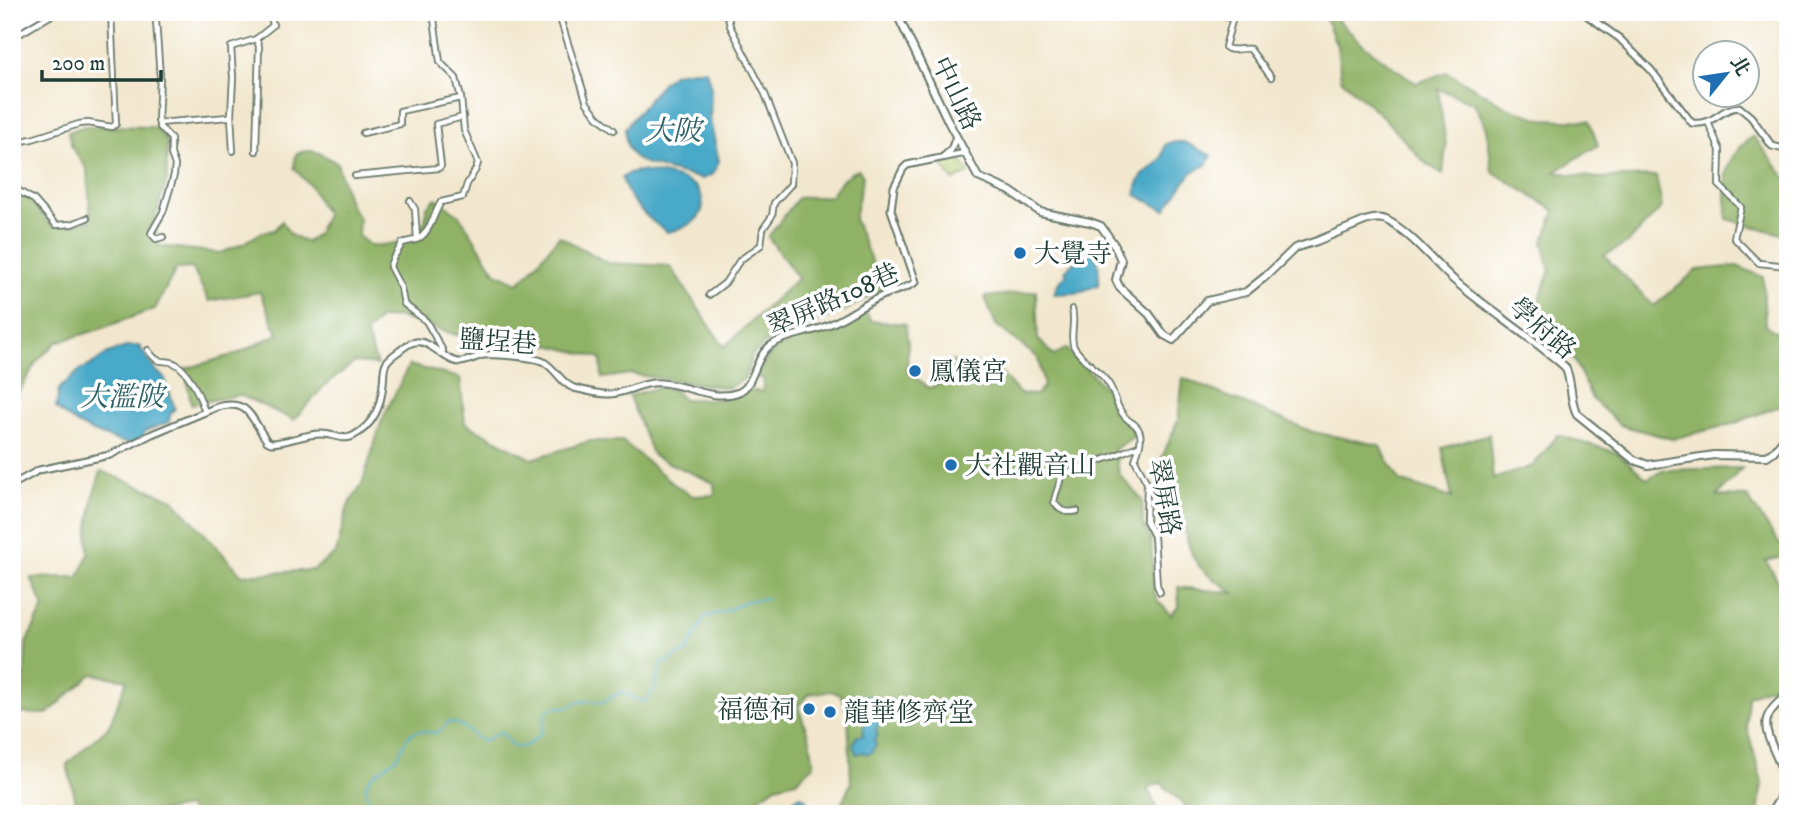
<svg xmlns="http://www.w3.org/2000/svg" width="1800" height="826" font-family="'IM FELL DW Pica','Noto Serif TC',serif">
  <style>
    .green { fill: #b6cf74; stroke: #6a8654; stroke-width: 2 }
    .forest { fill: #90b266; stroke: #58784d; stroke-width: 2 }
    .water { fill: #49a9c8; stroke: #34737e; stroke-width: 2 }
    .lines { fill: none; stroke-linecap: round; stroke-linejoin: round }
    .stream { stroke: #49a9c8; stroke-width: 2 }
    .minor-casing { stroke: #69786a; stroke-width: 8 }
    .tertiary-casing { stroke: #69786a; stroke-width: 9 }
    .secondary-casing { stroke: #69786a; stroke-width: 10 }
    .motorway-casing { stroke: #69786a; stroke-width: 11 }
    .minor { stroke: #fff; stroke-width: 4.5 }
    .tertiary { stroke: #fff; stroke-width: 5 }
    .secondary { stroke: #fff; stroke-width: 6 }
    .motorway { stroke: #fff; stroke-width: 8 }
    .poi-dot { fill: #1f6fb2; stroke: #fff; stroke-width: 2.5 }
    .labels { text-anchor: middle; stroke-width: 7; stroke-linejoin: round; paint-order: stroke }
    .street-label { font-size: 26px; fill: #1f3d34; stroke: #fff }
    .poi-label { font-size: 26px; fill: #1f3d34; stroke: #fff; text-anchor: start }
    .water-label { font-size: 28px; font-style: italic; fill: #2e6368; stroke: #fff }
  </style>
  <rect width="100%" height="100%" fill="#fff"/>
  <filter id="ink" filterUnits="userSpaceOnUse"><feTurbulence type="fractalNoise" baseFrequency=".0143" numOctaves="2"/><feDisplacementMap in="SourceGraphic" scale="14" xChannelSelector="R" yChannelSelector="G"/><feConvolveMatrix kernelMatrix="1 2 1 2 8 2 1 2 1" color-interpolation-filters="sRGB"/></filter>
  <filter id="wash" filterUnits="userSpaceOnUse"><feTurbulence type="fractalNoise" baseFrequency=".00686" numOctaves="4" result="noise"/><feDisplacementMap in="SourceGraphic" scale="28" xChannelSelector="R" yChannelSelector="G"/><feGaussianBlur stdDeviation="1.57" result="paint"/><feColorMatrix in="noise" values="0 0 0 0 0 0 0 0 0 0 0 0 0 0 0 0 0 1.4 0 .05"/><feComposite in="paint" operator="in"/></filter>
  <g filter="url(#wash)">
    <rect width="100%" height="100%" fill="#f2e7ce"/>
    <polygon class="green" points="957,160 961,161 969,173 953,181 942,164"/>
    <g class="forest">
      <polygon points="1323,12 1329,12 1366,47 1416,83 1447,72 1507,107 1541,119 1589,121 1598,145 1555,172 1597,178 1656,176 1662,207 1629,242 1604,256 1654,306 1697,270 1737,266 1763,277 1765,325 1783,336 1788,335 1788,403 1732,424 1672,439 1620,425 1592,399 1575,361 1532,319 1550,270 1543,242 1555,211 1492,171 1487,128 1474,103 1438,89 1446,145 1443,174 1425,163 1384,118 1341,79 1337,46"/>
      <path d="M84 126 155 127 167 141V179L154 221 159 246 221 253 242 244 261 233 274 230 282 221 290 235 307 242 317 234 326 215 311 187 294 168 296 154C312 146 323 155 337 163L349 203 359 218 358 236 371 246 408 242 425 221 427 207 436 198 459 215 496 273 518 283 530 272 559 236 608 263 670 266 724 347 798 278 768 237 798 198 830 196C838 185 845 173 859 170L863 176 854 219 883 289 847 309 818 322 778 332 751 356 748 370 744 379 728 388 630 374 602 378 601 358 529 340H473L398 317 379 319 366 333 377 365 355 362 324 386 294 420 240 395 191 404 185 369 239 353 278 334 260 292 209 301 192 268 176 269 155 309 94 331 57 342 37 361 16 397 12 401V306L17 235 12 232V186L23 191 51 225 91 221 87 169 72 147 68 132Z"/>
      <path d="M1753 136 1785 177 1788 178V236L1727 219C1726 178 1718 164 1753 136Z"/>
      <path d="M1036 291 1038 339 1054 356 1066 348 1106 389 1112 408 1136 435 1115 449 1119 474 1142 500 1143 524 1151 540 1154 591 1158 601 1171 615 1179 606 1178 587 1234 593C1222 584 1203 574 1195 560 1188 549 1186 535 1183 522L1167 518 1157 470 1178 420 1183 378 1313 432 1379 445 1400 481 1452 498 1442 448 1489 434 1493 479 1533 466 1558 435 1618 453 1647 479 1664 470 1742 468 1717 496 1747 497 1781 546 1788 545V556L1766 561 1788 598V679L1748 696 1746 724 1762 782 1758 814H1194L1161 783 1147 788 1160 814H837L851 783 848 715 840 694 830 691 809 694 798 706 810 740 814 765 796 781 776 786 736 814H194L188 807 147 814H79L67 764 109 726 127 680 92 674 47 714 12 713V689L25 676 26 643 44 607 31 578 79 577 89 554 88 535 94 493 101 471 173 499 242 575 313 570 336 553 348 506 362 484 382 420 409 365 460 378 465 423 532 459 590 441H622L675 485 693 496 715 495 714 483 653 456 629 396 660 387 674 390 683 399 710 400 741 395 750 390 762 392 764 379 757 377C775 330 811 342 847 323 854 319 858 313 866 312L871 321 905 324 908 342 907 371 929 388 945 382 947 361 994 366 1020 394 1036 395 1044 386 1038 358 996 325 985 297Z"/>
    </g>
    <g class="water">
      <path d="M694 70H706L711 88 710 120 719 161 713 174 702 179C690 176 644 165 636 159 627 151 625 140 625 128L662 83 674 73Z"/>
      <path d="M1171 142H1184L1212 156 1205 166 1192 172 1189 176 1165 210 1136 195C1137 170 1153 172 1162 157 1163 154 1164 148 1165 145Z"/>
      <path d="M640 171C657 173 673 175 688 182 705 190 708 211 693 222 685 228 676 230 667 232 649 220 627 200 622 178L629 173Z"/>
      <path d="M1091 251C1101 259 1098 273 1099 285L1076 293 1054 294 1057 286 1067 273 1065 271C1073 262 1080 254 1091 251Z"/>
      <path d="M129 346H139L157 372 164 377 175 408 170 415 169 422 145 431 143 437 129 444C101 436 77 428 56 408L59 389 81 369 89 366 108 353Z"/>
      <polygon points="863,696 869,696 871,710 880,719 876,732 878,735 874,741 876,745 871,753 866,754 864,752 856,754 853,744 857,736 863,736 863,729 866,722 859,715 863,708 860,703"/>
      <path d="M801 796 806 799 811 807 808 814H787C786 803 792 799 801 796Z"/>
    </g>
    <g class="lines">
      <g class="stream">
        <polyline points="785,801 789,801"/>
        <path d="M375 814C355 774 372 780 396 758 404 750 403 737 415 732 422 729 428 733 436 733L442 730 448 722C461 722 471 733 481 741H484L499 732H501C505 736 509 744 514 746 525 751 535 739 542 732L545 713 554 707H569L577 702 588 701 602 702 622 692 642 702C657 695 656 679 661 665L687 651 705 617 728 610 746 601 767 599"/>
        <polyline points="750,814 764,802 778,800"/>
      </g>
    </g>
  </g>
  <g filter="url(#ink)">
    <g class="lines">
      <g class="minor-casing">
        <g id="minor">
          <polyline points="158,12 156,21 160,77 158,121 160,127 171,139 171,154 175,165 174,175 163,212 151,233 156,239 163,237"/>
          <path d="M433 12 440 62 456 78 461 98 464 130 478 163 476 169 467 184 463 197 441 202C434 213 431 230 420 238 415 241 408 241 402 243 399 252 391 257 390 267L401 288 404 304 426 321 443 351 440 354"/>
          <polyline points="558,12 587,103 598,117 614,130"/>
          <path d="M1207 12 1231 18 1232 21 1225 47C1232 53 1242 47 1250 49L1271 77"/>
          <polyline points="1708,122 1720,150 1719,185 1741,207 1734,238 1759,263 1788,266"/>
          <polyline points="159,123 228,117 231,116"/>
          <polyline points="363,133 400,124 400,111 461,98"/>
          <polyline points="12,143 32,139 79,124 88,123 112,127 116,124 111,12"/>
          <polyline points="233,151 231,116 233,77 231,47 256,39 271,27 273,25 270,12"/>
          <polyline points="256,151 259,46 256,39"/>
          <polyline points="355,176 439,168 441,166 436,124 463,117"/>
          <polyline points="12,187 34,200 56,225 72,224 87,218"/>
          <polyline points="410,201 415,209 417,239"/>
          <polyline points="709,295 725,283 740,260 761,245 763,229 772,216 774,203 791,184 792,163 765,94 730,26 727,12"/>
          <path d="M1072 309C1076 323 1069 337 1074 347 1081 360 1099 369 1108 383 1115 392 1115 404 1122 413 1125 418 1129 421 1134 424 1146 434 1139 447 1135 460L1147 483 1146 521 1154 536 1157 585 1160 592"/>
          <path d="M148 350C160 368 163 357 176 364 190 373 200 397 205 412"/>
          <path d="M1077 511C1067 513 1060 512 1054 502 1055 493 1060 485 1061 476 1076 468 1092 464 1108 458 1119 455 1128 449 1139 446"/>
        </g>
      </g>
      <g class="tertiary-casing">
        <g id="tertiary">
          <path d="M1582 12 1619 38 1651 70 1692 123C1715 126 1719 108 1739 107L1751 117 1772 146 1788 150"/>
          <polyline points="12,38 56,12"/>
          <polyline points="944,156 951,150 956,136"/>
          <path d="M12 485 39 470 110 455 152 434 217 407C250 398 251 419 267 441L271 443C288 443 305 433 322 434 333 434 344 441 353 436 374 425 381 406 383 384 384 377 383 369 386 363 389 357 397 353 402 349 406 346 410 342 416 342 431 340 443 360 458 362 467 363 476 356 484 355 495 354 532 357 542 361 555 367 561 384 574 388 583 390 601 395 610 394 628 393 643 381 662 383 688 385 713 402 739 392 755 385 754 357 771 345 786 335 805 334 821 328 843 321 861 305 882 296 893 291 906 289 916 282L891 210 894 187 903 169 907 165 965 153"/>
        </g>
      </g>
      <g class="secondary-casing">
        <g id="secondary">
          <path d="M896 12 949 123 978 177 1010 191 1040 212 1090 222 1101 226 1115 246 1121 260 1116 280 1120 288 1149 314 1164 335 1173 340 1207 301 1246 292 1266 276 1295 248 1317 241 1365 221C1372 219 1379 217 1386 220 1410 231 1435 264 1455 281 1490 311 1530 336 1565 367 1573 382 1569 400 1577 414L1634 460 1648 465 1714 455 1767 456 1774 451 1788 433"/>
          <path d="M1770 814C1776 804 1784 795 1785 784 1786 776 1782 769 1779 762 1766 731 1755 718 1788 695"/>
        </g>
      </g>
      <g class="motorway-casing">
        <g id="motorway">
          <polyline points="12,19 23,12"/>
          <polyline points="12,28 39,12"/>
        </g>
      </g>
      <use href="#minor" class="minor"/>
      <use href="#tertiary" class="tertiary"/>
      <use href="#secondary" class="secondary"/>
      <use href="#motorway" class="motorway"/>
    </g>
  </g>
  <g class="poi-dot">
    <circle cx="1020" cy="253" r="7"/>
    <circle cx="915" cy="371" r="7"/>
    <circle cx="951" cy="465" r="7"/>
    <circle cx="809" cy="709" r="7"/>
    <circle cx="830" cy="712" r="7"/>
  </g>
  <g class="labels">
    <g class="street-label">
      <text transform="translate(957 93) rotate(64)" y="9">中山路</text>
      <text transform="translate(833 299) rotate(-24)" y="9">翠屏路108巷</text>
      <text transform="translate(1543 328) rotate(41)" y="9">學府路</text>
      <text transform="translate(498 341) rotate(4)" y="9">鹽埕巷</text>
      <text transform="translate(1165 497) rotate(80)" y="9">翠屏路</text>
    </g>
    <g class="poi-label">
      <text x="1034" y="262">大覺寺</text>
      <text x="929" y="380">鳳儀宮</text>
      <text x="965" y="474">大社觀音山</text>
      <text x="795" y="718" text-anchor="end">福德祠</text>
      <text x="844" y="721">龍華修齊堂</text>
    </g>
    <g class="water-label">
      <text x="673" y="140">大陂</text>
      <text x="122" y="406">大濫陂</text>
    </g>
  </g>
  <rect width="1800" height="826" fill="none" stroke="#fff" stroke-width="42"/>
  <g transform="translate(1726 74) rotate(60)"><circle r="33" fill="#ffffff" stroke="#a5b1ae" stroke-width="2"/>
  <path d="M0-5L12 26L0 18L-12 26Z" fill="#1f6fb2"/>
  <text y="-10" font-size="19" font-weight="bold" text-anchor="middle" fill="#1f3d34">北</text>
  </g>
  <path d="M42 70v10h119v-10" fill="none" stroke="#1f3d34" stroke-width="3.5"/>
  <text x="52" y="70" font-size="21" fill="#1f3d34" stroke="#ffffff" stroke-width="5" paint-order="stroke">200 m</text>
</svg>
